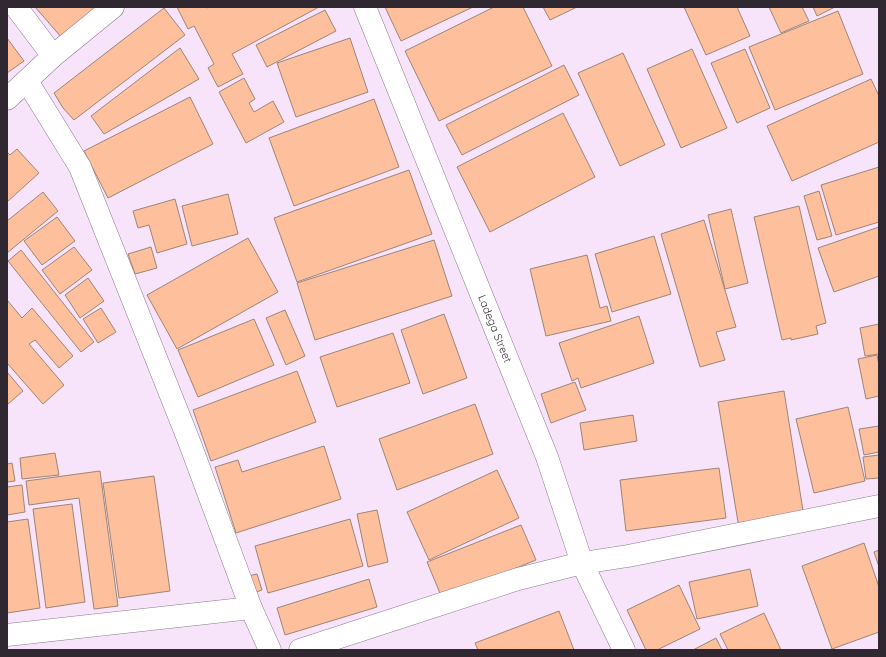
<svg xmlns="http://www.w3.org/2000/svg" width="886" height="657" font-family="Quicksand,sans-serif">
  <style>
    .building { fill: #fdbf9c; stroke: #9d8577 }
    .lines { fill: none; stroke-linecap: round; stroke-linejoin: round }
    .street-casing { stroke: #8c7a8e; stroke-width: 23 }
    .street { stroke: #fff; stroke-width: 22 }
    .labels { text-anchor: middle; stroke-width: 3; stroke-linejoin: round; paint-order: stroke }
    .street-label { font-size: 11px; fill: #302831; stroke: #f8e4fa }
  </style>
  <rect width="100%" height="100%" fill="#f8e4fa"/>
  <g class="building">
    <polygon points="35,7 98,7 62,38"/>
    <polygon points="177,7 207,7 207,8 209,7 319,7 232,54 243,74 218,87 208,68 214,64 194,26 188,29"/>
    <polygon points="385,7 473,7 401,41"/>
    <polygon points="494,7 523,7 552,66 439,121 405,51"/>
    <polygon points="543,7 577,7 550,20"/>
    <polygon points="684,7 737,7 750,36 706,55"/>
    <polygon points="769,7 802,7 809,21 781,33"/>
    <polygon points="813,7 835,7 817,16"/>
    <polygon points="164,8 185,35 74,120 63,108 54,93"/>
    <polygon points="325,10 336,31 267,67 256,45"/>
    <polygon points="838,11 863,74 775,110 749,47"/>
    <polygon points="7,38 24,61 7,73"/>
    <polygon points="350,38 368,92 296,117 277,63"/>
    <polygon points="180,48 199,79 104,134 91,116"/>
    <polygon points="692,49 727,128 681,148 647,69"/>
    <polygon points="745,49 770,108 737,123 711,63"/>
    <polygon points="623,53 665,145 620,166 578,73"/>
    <polygon points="564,65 579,95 462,155 446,125"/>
    <polygon points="244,78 255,99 249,103 254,112 273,101 284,122 246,143 219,92"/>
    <polygon points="871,79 879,96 879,142 792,181 767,126"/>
    <polygon points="190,97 213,144 108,198 84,151"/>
    <polygon points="374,99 399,167 294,206 269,138"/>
    <polygon points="563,113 595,177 490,232 457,167"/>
    <polygon points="17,149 39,173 7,202 7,152 10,155"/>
    <polygon points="879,167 879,222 836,235 821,185"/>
    <polygon points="409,170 432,234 297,282 274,218"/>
    <polygon points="819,191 832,236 817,240 804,196"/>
    <polygon points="43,192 58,211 7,253 7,221"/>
    <polygon points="228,194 238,234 192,246 182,206"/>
    <polygon points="175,199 187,244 157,253 149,225 138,228 133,211"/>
    <polygon points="799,206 826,323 816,326 818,334 791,340 791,338 782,340 754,217"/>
    <polygon points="731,209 748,283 725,289 708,215"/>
    <polygon points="57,217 75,241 42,265 24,241"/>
    <polygon points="704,220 736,327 716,332 725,360 700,367 661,234"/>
    <polygon points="879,227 879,276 834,292 818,248"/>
    <polygon points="654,236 671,294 612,312 595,254"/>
    <polygon points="248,238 278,292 177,349 147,295"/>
    <polygon points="434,240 452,296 315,340 297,283"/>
    <polygon points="74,247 92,270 60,294 42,270"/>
    <polygon points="151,247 157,268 135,274 128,254"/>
    <polygon points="21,250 94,342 81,352 8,261"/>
    <polygon points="587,255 600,308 607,306 611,321 546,336 530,269"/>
    <polygon points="88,278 104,301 80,318 65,295"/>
    <polygon points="8,301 22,318 32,308 73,356 59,368 35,340 29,344 64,385 43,404 7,363 7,302"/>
    <polygon points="101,308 116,332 98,343 83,319"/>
    <polygon points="285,310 305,356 286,365 266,318"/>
    <polygon points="444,314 467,378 423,394 401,330"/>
    <polygon points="639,316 654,363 581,388 578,378 572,381 559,343"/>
    <polygon points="254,319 274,365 198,397 178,350"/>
    <polygon points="879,324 879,354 865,356 860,328"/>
    <polygon points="393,333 410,383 337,407 320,357"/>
    <polygon points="877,355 879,365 879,396 866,399 858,359"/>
    <polygon points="297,371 316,422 211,461 193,410"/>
    <polygon points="7,372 23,391 8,404 7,402"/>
    <polygon points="575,382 586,410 551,423 541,394"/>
    <polygon points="784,391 804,517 739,528 718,402"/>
    <polygon points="475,404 493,454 397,490 379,439"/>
    <polygon points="848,407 865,481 814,493 796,419"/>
    <polygon points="633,415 637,441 584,450 580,423"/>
    <polygon points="879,426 879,452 864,455 859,429"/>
    <polygon points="324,446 341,499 236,533 215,467 238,460 242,472"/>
    <polygon points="55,453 59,475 22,479 20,458"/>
    <polygon points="879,455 879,478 866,479 863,457"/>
    <polygon points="12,463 15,481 7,482 7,464"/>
    <polygon points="719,468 726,518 626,531 620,480"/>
    <polygon points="497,470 519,518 429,560 407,512"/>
    <polygon points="100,471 118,606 94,609 79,498 29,505 26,481"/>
    <polygon points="154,476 170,591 119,598 103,483"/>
    <polygon points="22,485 25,512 7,515 7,487"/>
    <polygon points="72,504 85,602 46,608 33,509"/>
    <polygon points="377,510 388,562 368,567 357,514"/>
    <polygon points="28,519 40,608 7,613 7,522"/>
    <polygon points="350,519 363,566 268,593 255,546"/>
    <polygon points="521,525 536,560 442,598 427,562"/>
    <polygon points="864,543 879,587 879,632 832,649 802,566"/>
    <polygon points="879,550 879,567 874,552"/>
    <polygon points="750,569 758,606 697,619 689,582"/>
    <polygon points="257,574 262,590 254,593 248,576"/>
    <polygon points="369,579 377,607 285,635 277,608"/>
    <polygon points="679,585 700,629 657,650 646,650 627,610"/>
    <polygon points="559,611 574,650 478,650 475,643"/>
    <polygon points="764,613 781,650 728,650 720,634"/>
    <polygon points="716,638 722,650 693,650"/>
  </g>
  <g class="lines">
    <g class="street-casing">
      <g id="street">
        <polyline points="16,7 53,56"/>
        <path id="s1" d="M365 7 547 457 582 563 624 650"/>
        <polyline points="27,81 80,167 189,441 251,608 270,650"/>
        <polyline points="7,99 53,56 113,7"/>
        <polyline points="7,635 251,608"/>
        <polyline points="300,650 518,579 582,563 628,556 879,506"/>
      </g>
    </g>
    <use href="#street" class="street"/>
  </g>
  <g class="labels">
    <g class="street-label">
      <text dy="4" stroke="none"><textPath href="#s1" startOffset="347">Ladega Street</textPath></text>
    </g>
  </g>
  <rect width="886" height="657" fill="none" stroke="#302831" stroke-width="16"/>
</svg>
